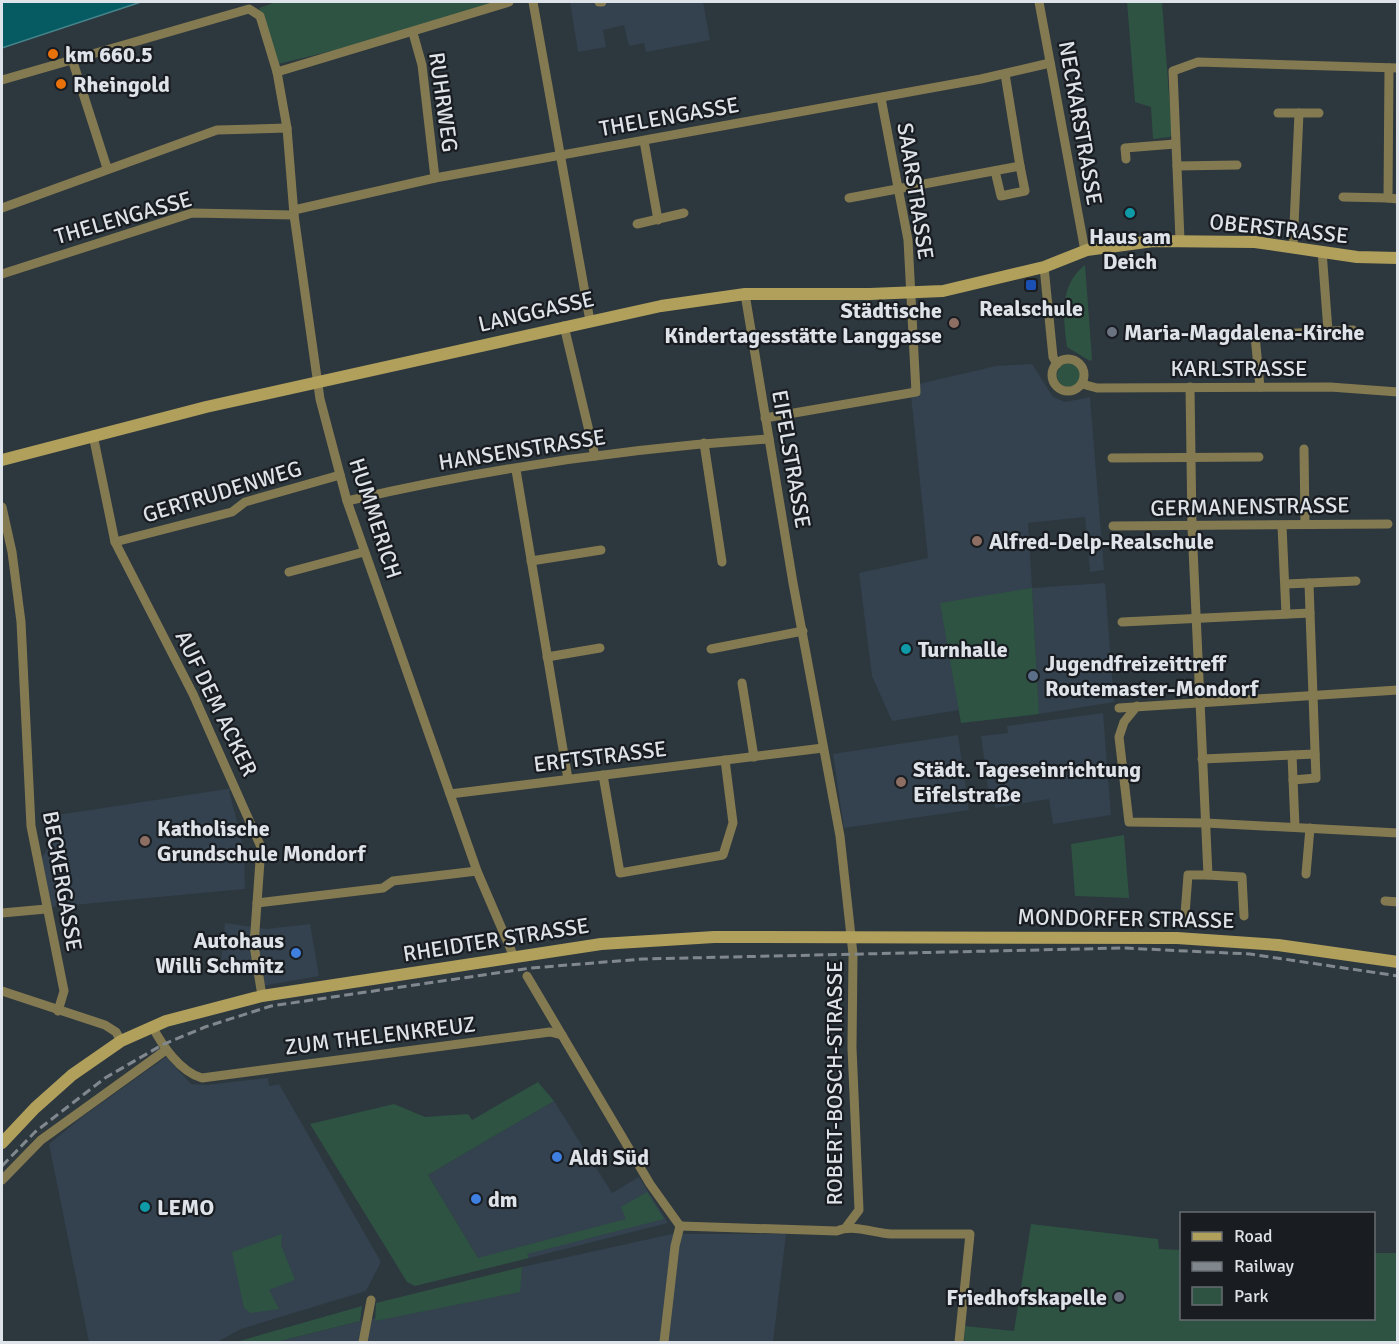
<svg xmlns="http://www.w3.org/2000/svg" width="1399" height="1344" font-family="Signika,sans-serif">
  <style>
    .built { fill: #33424e }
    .green { fill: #2e5342 }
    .water { fill: #065b63; stroke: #46848b; stroke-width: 1.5 }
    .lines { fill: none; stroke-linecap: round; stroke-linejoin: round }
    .street { stroke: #847a51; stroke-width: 9 }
    .secondary { stroke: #b1a05c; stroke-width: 12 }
    .rail { stroke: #80888e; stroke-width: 3; stroke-dasharray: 9 4.5; stroke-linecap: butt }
    .food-dot { fill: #e8710a; stroke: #191d21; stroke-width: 2 }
    .culture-dot { fill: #0f9aa8; stroke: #191d21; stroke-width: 2 }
    .transit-dot { fill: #1a4fb4; stroke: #191d21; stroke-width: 2 }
    .education-dot { fill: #8d6e63; stroke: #191d21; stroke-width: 2 }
    .worship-dot { fill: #6b7280; stroke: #191d21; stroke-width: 2 }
    .service-dot { fill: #5c6f8a; stroke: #191d21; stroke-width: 2 }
    .shop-dot { fill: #3f7fe0; stroke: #191d21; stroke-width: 2 }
    .labels { text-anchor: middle; stroke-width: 4.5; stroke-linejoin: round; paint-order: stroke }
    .poi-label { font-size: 22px; font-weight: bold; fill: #dde3e8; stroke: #191d21; text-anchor: start }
    .street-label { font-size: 22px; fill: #dde3e8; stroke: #191d21 }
  </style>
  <rect width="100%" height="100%" fill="#2d373e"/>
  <g class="built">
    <polygon points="570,2 703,2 710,40 646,52 644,43 629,46 624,25 603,30 606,47 578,52"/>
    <polygon points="1032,364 1053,397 1065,402 1090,397 1104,570 1090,572 1085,517 1028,523 1032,588 1105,583 1114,702 1039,714 1032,589 941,603 959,710 892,721 872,676 859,573 928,558 910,386 996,366"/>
    <polygon points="1103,713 1111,815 1053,824 1049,799 995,808 994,801 990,801 981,736 1008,733 1007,726"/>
    <polygon points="958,735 969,810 844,828 833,754"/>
    <polygon points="234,788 229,791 244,849 245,889 52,907 41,859 48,848 44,817"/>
    <polygon points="225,923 266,929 310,924 319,976 256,987 252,965 221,963"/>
    <polygon points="166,1057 191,1084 206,1085 268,1078 269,1086 279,1084 381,1262 366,1291 241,1329 217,1342 89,1342 49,1144 82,1117"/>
    <polygon points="554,1101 612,1193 639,1177 668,1223 529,1258 478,1258 428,1175"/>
    <polygon points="672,1234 786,1234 773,1342 276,1342 360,1321 519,1292 522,1267"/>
  </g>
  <g class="green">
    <polygon points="276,2 518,2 410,32 278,64 259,8"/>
    <polygon points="1127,2 1162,2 1172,134 1170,137 1153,139 1151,107 1135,102"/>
    <path d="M1085 265 1092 359 1090 361 1067 347C1063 317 1059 285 1085 265Z"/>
    <circle cx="1069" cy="375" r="12"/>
    <polygon points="1032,588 1039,714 961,723 940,603"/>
    <polygon points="1124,835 1129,898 1075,896 1071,844"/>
    <polygon points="538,1082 554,1101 428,1175 478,1258 626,1219 621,1207 647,1192 664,1219 527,1254 529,1258 415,1286 407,1282 310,1124 394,1104 425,1117 468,1114 472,1120"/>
    <polygon points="1031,1224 1158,1239 1159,1249 1181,1250 1182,1318 1374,1318 1374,1253 1397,1253 1397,1342 964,1342 965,1326 1014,1331"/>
    <polygon points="282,1234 281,1245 295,1280 269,1290 279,1309 251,1313 244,1308 232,1252"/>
    <polygon points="522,1267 520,1292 375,1321 376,1303"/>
    <polygon points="362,1306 360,1321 276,1342 236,1342"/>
  </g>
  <polygon class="water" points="2,2 141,2 2,48"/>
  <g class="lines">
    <g class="street">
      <polyline points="533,2 590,321"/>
      <polyline points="599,2 602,2"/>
      <polyline points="1039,2 1085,251"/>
      <polyline points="413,33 422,65 435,178"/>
      <polyline points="72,59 107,168"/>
      <polyline points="1389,68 1388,198 1398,199"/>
      <polyline points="277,72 509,2"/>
      <polyline points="2,80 249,9 260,16 277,72 287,128 294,215 320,399 347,501 477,871 514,957"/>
      <polyline points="1278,113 1319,113"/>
      <polyline points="644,141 658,220"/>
      <polyline points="1126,159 1125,148 1175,144"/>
      <polyline points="1177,166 1237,165"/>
      <polyline points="995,171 1001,196 1025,191 1020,166"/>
      <polyline points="1343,197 1388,198"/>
      <polyline points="849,198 1020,166 1005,74"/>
      <polyline points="2,208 217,130 287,128"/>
      <polyline points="294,210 435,178 981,79 1050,63"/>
      <polyline points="637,224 684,213"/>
      <polyline points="1180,240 1173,71 1198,62 1398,68"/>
      <polyline points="1293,248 1299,113"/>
      <polyline points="1322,251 1328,331"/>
      <polyline points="1044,267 1053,357 1057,364"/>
      <polyline points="2,274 192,213 294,215"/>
      <polyline points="745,294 793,583 840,836 853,954 852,1048 859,1210 847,1226"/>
      <polyline points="564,326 595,456"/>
      <polyline points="1255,336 1260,387"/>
      <polyline points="1226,337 1353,330"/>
      <circle cx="1068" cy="375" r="16"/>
      <polyline points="1082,384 1097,388 1330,387 1398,392"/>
      <polyline points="765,418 916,392 908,240 881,98"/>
      <polyline points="93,435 115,542 193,694 261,847 254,945 262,996"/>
      <polyline points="704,443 722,562"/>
      <polyline points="1304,449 1305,524"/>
      <polyline points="1112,458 1259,457"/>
      <polyline points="516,470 568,779"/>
      <path d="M347 501C485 469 627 448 769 439"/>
      <polyline points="2,507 12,552 21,622 31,826 64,991 58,1011"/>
      <polyline points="1113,526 1388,524"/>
      <polyline points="1282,526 1286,614"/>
      <polyline points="115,542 232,512 245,502 340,475"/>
      <polyline points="531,561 601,550"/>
      <polyline points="289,572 364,552"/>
      <polyline points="1309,583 1310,613"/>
      <polyline points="1286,584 1356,581"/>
      <polyline points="1122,622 1310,613 1316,778 1293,780"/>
      <polyline points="711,649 803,631"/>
      <polyline points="547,657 600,648"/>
      <polyline points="742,683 754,757"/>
      <polyline points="1137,706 1124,722 1119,737 1129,822 1206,823 1398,833"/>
      <polyline points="1119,708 1398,690"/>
      <polyline points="1292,755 1295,827"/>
      <polyline points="1202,759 1315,754"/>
      <polyline points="603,775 620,873 723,855 733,823 725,760"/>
      <polyline points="450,794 823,748"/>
      <polyline points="1306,874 1310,828"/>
      <polyline points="1208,875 1242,877 1244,916"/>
      <polyline points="1385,901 1398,902"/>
      <polyline points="257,903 383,888 393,881 477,871"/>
      <polyline points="2,913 46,909"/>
      <polyline points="1185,914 1188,875 1208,875 1192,527 1190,387"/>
      <polyline points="527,976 650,1184 680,1226 675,1246 664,1342"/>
      <polyline points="2,991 105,1025 116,1032 121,1041"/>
      <path d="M152 1026C162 1045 180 1072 202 1078L550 1032 562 1035"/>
      <polyline points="2,1180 41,1140 166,1050"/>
      <path d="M680 1226 837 1231C853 1224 874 1233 891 1234 918 1234 944 1234 970 1234L959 1342"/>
      <polyline points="363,1342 371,1300"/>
    </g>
    <g class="secondary">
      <polyline points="2,460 206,407 661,306 745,294 870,294 943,291 1044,267 1087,250 1153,241 1255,242 1357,257 1398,258"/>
      <polyline points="2,1143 35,1108 72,1075 121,1041 166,1021 262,996 601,944 714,937 1177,938 1278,945 1398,962"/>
    </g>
    <polyline class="rail" points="2,1166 35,1132 105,1078 162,1045 205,1027 271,1006 531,968 643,959 1123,948 1250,954 1398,976"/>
  </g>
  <g class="food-dot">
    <circle cx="53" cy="54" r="6"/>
    <circle cx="61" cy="84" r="6"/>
  </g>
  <g class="culture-dot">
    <circle cx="1130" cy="213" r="6"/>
    <circle cx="906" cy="649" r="6"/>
    <circle cx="145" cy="1207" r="6"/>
  </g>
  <rect class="transit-dot" x="1025" y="279" width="12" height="12" rx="3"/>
  <g class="education-dot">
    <circle cx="954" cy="323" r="6"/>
    <circle cx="977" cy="541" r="6"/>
    <circle cx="901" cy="782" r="6"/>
    <circle cx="145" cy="841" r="6"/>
  </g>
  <g class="worship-dot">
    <circle cx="1112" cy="332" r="6"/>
    <circle cx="1119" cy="1297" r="6"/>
  </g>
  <circle class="service-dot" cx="1033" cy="676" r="6"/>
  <g class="shop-dot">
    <circle cx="296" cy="953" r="6"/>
    <circle cx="557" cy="1157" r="6"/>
    <circle cx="476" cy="1199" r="6"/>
  </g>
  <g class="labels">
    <g class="poi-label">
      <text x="65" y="62">km 660.5</text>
      <text x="73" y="92">Rheingold</text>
      <text x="1130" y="244" text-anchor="middle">Haus am<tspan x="1130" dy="25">Deich</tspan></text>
      <text x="1031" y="316" text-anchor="middle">Realschule</text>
      <text x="942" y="318" text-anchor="end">Städtische<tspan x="942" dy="25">Kindertagesstätte Langgasse</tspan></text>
      <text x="1124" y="340">Maria-Magdalena-Kirche</text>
      <text x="989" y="549">Alfred-Delp-Realschule</text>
      <text x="918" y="657">Turnhalle</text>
      <text x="1045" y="671">Jugendfreizeittreff<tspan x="1045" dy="25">Routemaster-Mondorf</tspan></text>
      <text x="913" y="777">Städt. Tageseinrichtung<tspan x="913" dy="25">Eifelstraße</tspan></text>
      <text x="157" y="836">Katholische<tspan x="157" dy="25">Grundschule Mondorf</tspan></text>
      <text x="284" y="948" text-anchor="end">Autohaus<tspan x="284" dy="25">Willi Schmitz</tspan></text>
      <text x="569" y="1165">Aldi Süd</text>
      <text x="488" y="1207">dm</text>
      <text x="157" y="1215">LEMO</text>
      <text x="1107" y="1305" text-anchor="end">Friedhofskapelle</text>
    </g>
    <g class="street-label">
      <text transform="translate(444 102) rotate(82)" y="8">RUHRWEG</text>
      <text transform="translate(669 116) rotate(-10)" y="8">THELENGASSE</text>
      <text transform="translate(1081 123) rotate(80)" y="8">NECKARSTRASSE</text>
      <text transform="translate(916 191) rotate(81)" y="8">SAARSTRASSE</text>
      <text transform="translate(123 217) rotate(-16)" y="8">THELENGASSE</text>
      <text transform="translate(1279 228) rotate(6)" y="8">OBERSTRASSE</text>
      <text transform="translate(536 311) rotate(-13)" y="8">LANGGASSE</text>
      <text x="1239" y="376">KARLSTRASSE</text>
      <text transform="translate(522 449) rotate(-9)" y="8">HANSENSTRASSE</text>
      <text transform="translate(792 459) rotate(80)" y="8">EIFELSTRASSE</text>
      <text transform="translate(222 491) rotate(-17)" y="8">GERTRUDENWEG</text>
      <text transform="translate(1250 506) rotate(-1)" y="8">GERMANENSTRASSE</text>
      <text transform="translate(376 518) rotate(72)" y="8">HUMMERICH</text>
      <text transform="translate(217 703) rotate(64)" y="8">AUF DEM ACKER</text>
      <text transform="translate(600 756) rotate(-7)" y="8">ERFTSTRASSE</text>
      <text transform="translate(63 881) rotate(80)" y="8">BECKERGASSE</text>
      <text transform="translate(1126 918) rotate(1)" y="8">MONDORFER STRASSE</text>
      <text transform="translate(496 939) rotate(-9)" y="8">RHEIDTER STRASSE</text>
      <text transform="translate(380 1035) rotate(-7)" y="8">ZUM THELENKREUZ</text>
      <text transform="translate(834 1083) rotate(-90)" y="8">ROBERT-BOSCH-STRASSE</text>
    </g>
  </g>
  <rect width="1399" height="1344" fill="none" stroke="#dde3e8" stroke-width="6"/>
  <rect x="1180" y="1212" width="195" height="108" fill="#191d21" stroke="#676c71" stroke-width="1.5"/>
  <rect x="1192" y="1232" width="30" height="9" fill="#b1a05c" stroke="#676c71" stroke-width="1.5"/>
  <text x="1234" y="1242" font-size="18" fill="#dde3e8">Road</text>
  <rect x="1192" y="1262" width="30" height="9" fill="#80888e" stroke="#676c71" stroke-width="1.5"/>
  <text x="1234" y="1272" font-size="18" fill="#dde3e8">Railway</text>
  <rect x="1192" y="1287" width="30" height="18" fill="#2e5342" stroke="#676c71" stroke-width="1.5"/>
  <text x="1234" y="1302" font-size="18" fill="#dde3e8">Park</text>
</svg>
